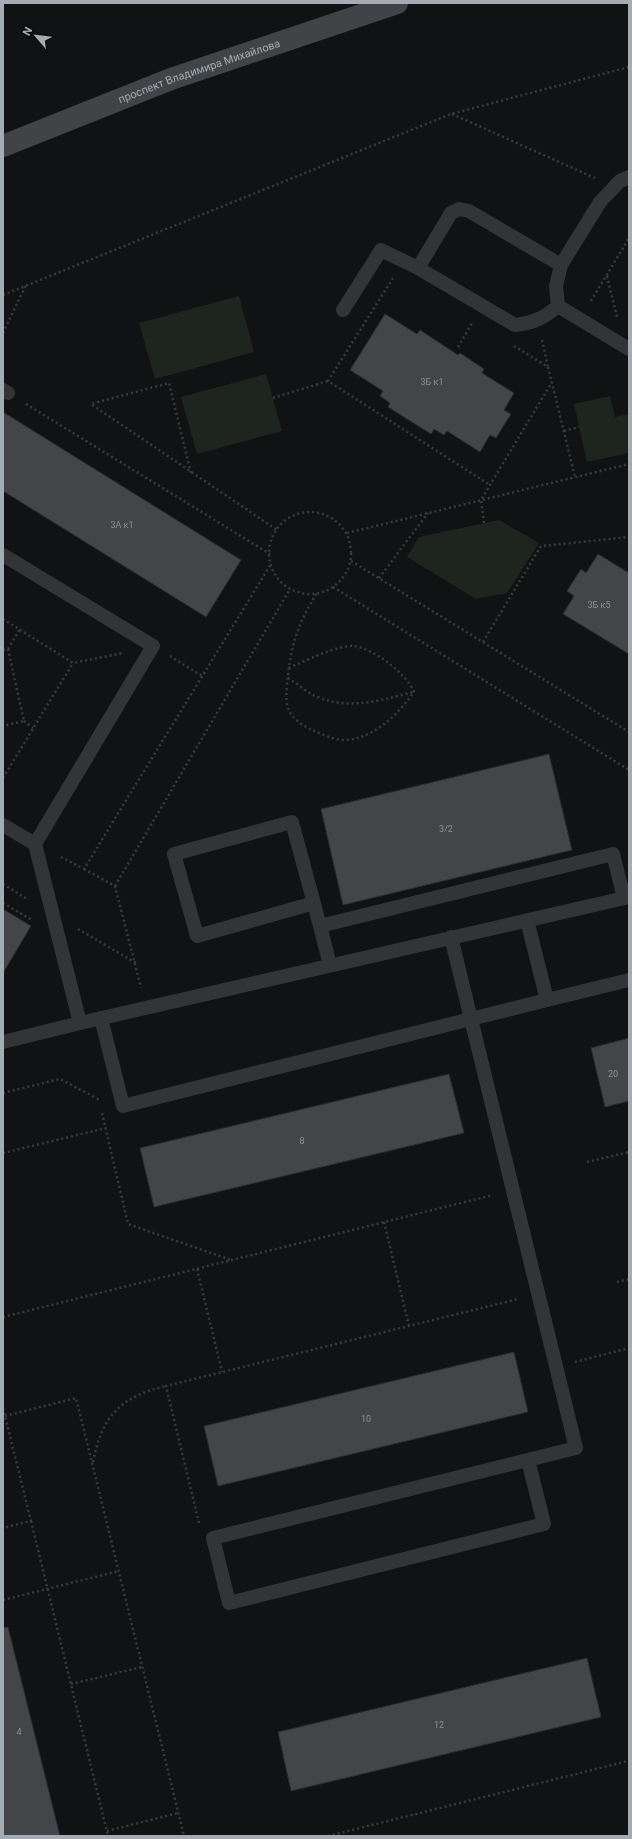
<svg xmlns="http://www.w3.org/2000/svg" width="632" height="1839" font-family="Roboto,sans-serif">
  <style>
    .green { fill: #1e251e }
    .building { fill: #434548; stroke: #2b2c2e }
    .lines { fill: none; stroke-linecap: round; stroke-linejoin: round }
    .path { stroke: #393b3e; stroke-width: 2.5; stroke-dasharray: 2 3; stroke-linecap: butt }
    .service { stroke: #333437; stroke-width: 14 }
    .secondary { stroke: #414447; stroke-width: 22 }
    .labels { text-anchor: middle; stroke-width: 3; stroke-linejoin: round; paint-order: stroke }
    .number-label { font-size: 9px; fill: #8c9298 }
    .street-label { font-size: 11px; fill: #a4abb2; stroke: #0c0d0d }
  </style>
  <rect width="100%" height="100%" fill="#111213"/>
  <g class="green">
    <polygon points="239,296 254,352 155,379 139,323"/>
    <polygon points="266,374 282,431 197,454 181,397"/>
    <polygon points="610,396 615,417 629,414 629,453 587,462 574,404"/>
    <polygon points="499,520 539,543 507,593 476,599 407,557 419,537"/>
  </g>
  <g class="building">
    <polygon points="385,314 417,334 420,330 458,355 460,353 484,369 482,373 514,393 504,410 511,414 496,438 490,435 480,452 447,431 444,435 434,429 431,434 388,407 390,403 380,396 383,391 350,370"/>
    <polygon points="3,412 241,560 206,617 3,491"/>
    <polygon points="598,554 629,573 629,654 563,614 574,596 567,591 581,569 586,573"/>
    <polygon points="549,754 572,850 343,905 321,809"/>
    <polygon points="3,909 31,926 3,973"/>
    <polygon points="629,1038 629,1101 605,1107 591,1048"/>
    <polygon points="449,1074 464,1133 154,1207 140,1148"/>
    <polygon points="514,1352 528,1412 218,1486 204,1426"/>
    <polygon points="8,1627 60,1836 3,1836 3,1628"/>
    <polygon points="587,1658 601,1717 291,1791 278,1732"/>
  </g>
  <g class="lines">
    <g class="path">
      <polyline points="452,114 595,178"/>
      <polyline points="607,276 617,317"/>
      <polyline points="393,278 328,381 490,485"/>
      <polyline points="3,295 451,114 629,67"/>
      <polyline points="591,301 629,238"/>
      <polyline points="3,333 26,285"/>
      <polyline points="542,340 548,367"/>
      <polyline points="514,346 548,367 575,477"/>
      <polyline points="458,347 472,323"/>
      <polyline points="273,398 328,381"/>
      <polyline points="26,404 270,554"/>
      <polyline points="564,431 579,427"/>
      <polyline points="191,473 169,383 91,404 277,530"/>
      <circle cx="310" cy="553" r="41"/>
      <polyline points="484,523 481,500 552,382"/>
      <polyline points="347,533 629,464"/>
      <polyline points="351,561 629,732"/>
      <polyline points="379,578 428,513"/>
      <polyline points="333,587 629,770"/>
      <polyline points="3,619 73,663 123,653"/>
      <polyline points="483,642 541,546 629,537"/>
      <polyline points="8,649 20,629"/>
      <polyline points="3,650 8,649 24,721 3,726"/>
      <polyline points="170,656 202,676"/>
      <path d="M289 668C302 662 340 644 354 646 374 649 406 673 414 692 398 714 376 737 347 740 335 741 322 734 312 730 303 726 291 718 288 708 285 698 287 685 288 675 292 641 299 622 317 593"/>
      <path d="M288 678C296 683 304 690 313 695 347 711 379 701 413 692"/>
      <polyline points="24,721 33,728"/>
      <polyline points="3,778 73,663"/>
      <polyline points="61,857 84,869 271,564"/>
      <polyline points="84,869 115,886 141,988"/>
      <polyline points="3,884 27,899"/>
      <polyline points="115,886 290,589"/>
      <polyline points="3,903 32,920"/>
      <polyline points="78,929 136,963"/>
      <polyline points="3,1093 60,1079 98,1099 98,1097"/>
      <polyline points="102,1113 128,1224 231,1260"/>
      <polyline points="3,1153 106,1128"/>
      <polyline points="587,1162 629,1152"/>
      <polyline points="384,1222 409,1326"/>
      <polyline points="197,1269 222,1372"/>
      <polyline points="617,1282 629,1279"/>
      <polyline points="3,1317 493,1195"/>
      <polyline points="575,1362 629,1348"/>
      <polyline points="3,1408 31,1521 3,1528"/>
      <polyline points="5,1416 76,1398 184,1836"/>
      <path d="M93 1462C102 1416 120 1397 166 1386"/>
      <polyline points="31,1521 108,1836"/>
      <polyline points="199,1523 166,1386 518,1299"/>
      <polyline points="3,1600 119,1571"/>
      <polyline points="71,1684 142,1667"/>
      <polyline points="107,1831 178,1813"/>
      <polyline points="328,1836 628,1761"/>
    </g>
    <g class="service">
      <polyline points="418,268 451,213 459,209 469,211 561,265"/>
      <polyline points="558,306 556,286 561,265 600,202 620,181 629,177"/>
      <path d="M343 310 381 250 418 268 515 325C533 323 544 318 558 306L629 349"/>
      <polyline points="3,390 8,393"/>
      <polyline points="3,555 153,646 35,844 3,825"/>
      <polyline points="35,844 80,1023 629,897"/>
      <polyline points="314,903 197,936 174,854 292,822 320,926"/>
      <polyline points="527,920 547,1000 629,980"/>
      <polyline points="330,965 320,926 613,854 624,898"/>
      <polyline points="101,1018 123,1106 471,1019 451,937"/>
      <polyline points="3,1042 80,1023"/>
      <polyline points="528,1460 544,1524 229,1603 213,1538 576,1448 471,1019 547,1000"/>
    </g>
    <path class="secondary" id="s1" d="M3 146 171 79 397 3"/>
  </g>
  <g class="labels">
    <g class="number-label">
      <text x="432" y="385">3Б к1</text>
      <text x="122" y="528">3А к1</text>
      <text x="599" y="608">3Б к5</text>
      <text x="446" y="832">3/2</text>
      <text x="613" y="1077">20</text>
      <text x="302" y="1144">8</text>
      <text x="366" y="1422">10</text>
      <text x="439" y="1728">12</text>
      <text x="19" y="1735">4</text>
    </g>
    <g class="street-label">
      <text dy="4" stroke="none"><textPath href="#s1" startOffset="210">проспект Владимира Михайлова</textPath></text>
    </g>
  </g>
  <rect width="632" height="1839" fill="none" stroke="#a4abb2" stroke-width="8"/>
  <g transform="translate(36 36) rotate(298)" stroke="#0c0d0d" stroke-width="3" paint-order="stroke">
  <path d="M0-3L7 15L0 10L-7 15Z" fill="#a4abb2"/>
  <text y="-6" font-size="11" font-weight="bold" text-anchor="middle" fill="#a4abb2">N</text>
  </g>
</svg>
